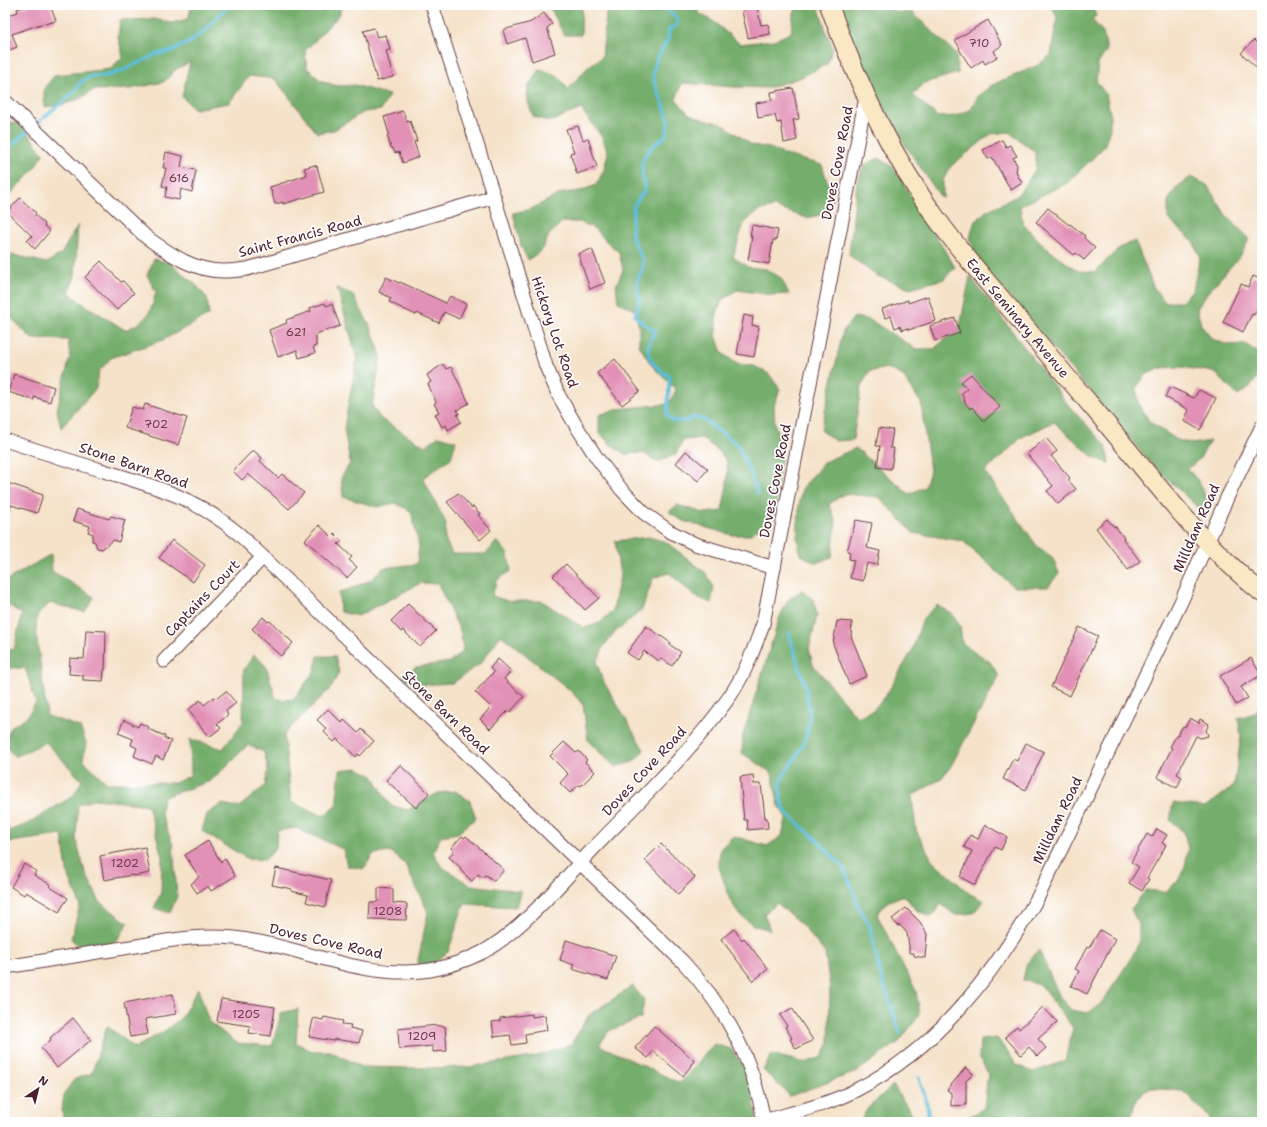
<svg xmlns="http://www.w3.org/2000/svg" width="1267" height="1127" font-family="'Shantell Sans',sans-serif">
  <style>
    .forest { fill: #74ad6c; stroke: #5f664c }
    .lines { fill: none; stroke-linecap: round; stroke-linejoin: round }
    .stream { stroke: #5bbdda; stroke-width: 3.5 }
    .building { fill: #e291b6 }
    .street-casing { stroke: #643c43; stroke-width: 15 }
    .secondary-casing { stroke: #643c43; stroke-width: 20 }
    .street { stroke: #fff; stroke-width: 13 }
    .secondary { stroke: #fae7c3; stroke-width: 18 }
    .labels { text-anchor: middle; stroke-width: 3.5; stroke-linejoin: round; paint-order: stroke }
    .number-label { font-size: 12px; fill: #703c4e }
    .street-label { font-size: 14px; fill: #4a1f2b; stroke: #fff }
  </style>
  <rect width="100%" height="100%" fill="#fff"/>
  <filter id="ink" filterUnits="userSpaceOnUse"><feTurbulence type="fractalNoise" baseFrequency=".025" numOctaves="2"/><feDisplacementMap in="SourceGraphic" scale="8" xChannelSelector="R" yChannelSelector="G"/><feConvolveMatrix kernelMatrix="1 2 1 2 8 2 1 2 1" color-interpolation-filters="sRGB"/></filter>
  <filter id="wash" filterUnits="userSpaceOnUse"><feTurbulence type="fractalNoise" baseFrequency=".012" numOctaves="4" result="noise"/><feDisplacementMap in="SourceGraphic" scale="16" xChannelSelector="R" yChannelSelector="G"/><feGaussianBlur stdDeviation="0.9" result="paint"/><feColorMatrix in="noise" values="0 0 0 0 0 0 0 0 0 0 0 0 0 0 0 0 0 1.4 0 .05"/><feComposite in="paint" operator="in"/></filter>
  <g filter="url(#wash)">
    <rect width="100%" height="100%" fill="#f5e2c9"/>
    <g class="forest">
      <polygon points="192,5 340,5 340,14 305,51 307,68 320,80 337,86 355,85 389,95 381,110 364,112 334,130 317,133 275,79 249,76 229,103 195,109 182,97 190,62 175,70 164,82 130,89 94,90 79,99 62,105 44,107 44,88 55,75 111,69 123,56 118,37 120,20 155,19 171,23 188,19"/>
      <polygon points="549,5 582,5 581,35 564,35"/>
      <path d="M607 5H700L698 13 713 21 740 44 774 40 791 33 793 17 797 5H818L826 31 833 48 827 64 802 77 768 88 733 87 682 83 676 99 688 113 704 120 721 123 752 145 770 148 786 155 822 165 833 199 825 214 807 218 774 207 758 211 744 223 733 257 748 267 766 269 781 278 789 294 771 295 737 290 722 300 716 317V335L722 353 737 364 754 366 769 374 780 389 774 406 775 425 781 442V460L775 512 764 525 749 535H732L683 521 669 512 677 505 704 513 722 511C724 498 732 470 725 459 719 450 709 444 702 438L684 440 675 455 657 462 643 453 625 454 611 445 599 432V415L616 409 669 404 676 390 652 366 639 345V327L635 310 618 302 616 286 623 270 619 252 607 242 595 229 580 222H562L549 235 542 250 528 260 521 246 513 213 531 209 562 193 580 191 596 185 604 170 608 153 602 137 581 109 549 122 533 116C524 93 525 89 540 69L557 75 568 89 588 67 602 57Z"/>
      <path d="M835 5H886L896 12 913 13 956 54 958 73 924 83 913 95 938 117 955 116 970 110 979 95 992 85 1038 65 1051 55 1057 17 1050 5H1092L1096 16 1092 20 1103 32 1107 50 1098 64 1096 81 1106 95 1110 112V129L1104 147 1067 183 1020 206 1023 224 1049 250 1078 271 1095 272 1119 248 1135 241 1154 288 1165 302H1182L1193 289 1200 257 1193 241 1168 219V201L1177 187 1191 177 1207 185 1226 215 1249 239 1241 255 1207 293 1197 309 1201 325 1212 339 1228 345 1245 344 1260 354C1260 378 1257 382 1238 396L1214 372 1180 367 1162 368 1147 374 1136 388 1139 405 1149 421 1177 440 1193 444 1210 441 1200 458 1188 469 1199 482 1206 498V515L1154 467 985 268 976 254 970 238 974 223 986 211 1017 196 1036 169 1035 152 1009 132 991 134 951 166 943 180V198L940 196 892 126 840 20Z"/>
      <polygon points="5,120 23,126 43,154 34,169 5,200"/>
      <polygon points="879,158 893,167 955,267 944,279 910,288 875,275 849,255 857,182 864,165"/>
      <path d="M78 225 75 276 69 293 82 303 125 330C147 321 150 315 156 292L147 275 154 259 170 263 196 285 207 298 209 315 163 340 111 358 99 371 96 388 61 428 57 410 70 357 68 340 32 339 6 312 5 313V253L47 263 61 254Z"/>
      <polygon points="970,276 1069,406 1106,446 1109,463 1093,457 1054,422 1022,437 985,472 1037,546 1052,557 1059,573 1048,587 1014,587 963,541 913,533 879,497 844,494 829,504 836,521 832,557 816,563 801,555 797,539 799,505 802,489 824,462 856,448 909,494 925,487 930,471 921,403 902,375 886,368 869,372 861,387 853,440 835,441 821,430 843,331 854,317 870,320 916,349 934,349 960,326"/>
      <polygon points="337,288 352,294 369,324 381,355 372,406 381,419 425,446 439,436 456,441 451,458 423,478 446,523 445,539 452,554 486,554 497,541 508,554 511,571 497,580 492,596 508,601 542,601 584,628 600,623 613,610 620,576 615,541 649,537 666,542 706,573 714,587 711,603 695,596 669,573 653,578 642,610 615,632 604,646 597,662 602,679 644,750 633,762 615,767 588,741 583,705 571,691 501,635 481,663 453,683 418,685 402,677 416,667 450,662 463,651 461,633 438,584 421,583 358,616 340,612 339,593 371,580 383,568 417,564 419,546 411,511 395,503 377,507 343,497 341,478 350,463 344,428 357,358"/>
      <polygon points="51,554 52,571 94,597 85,612 50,603 37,615 36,632 47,716 80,727 86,743 83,760 107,783 175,783 191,775 190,739 223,749 243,722 244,669 254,655 266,666 276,699 293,700 314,672 318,656 335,656 339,672 332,687 284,734 291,802 323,816 336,806 340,770 357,768 373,776 390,805 407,810 438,793 455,791 470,801 476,818 458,833 441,836 433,852 441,866 470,885 521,891 516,907 464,904 448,952 434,963 417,965 428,912 405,864 391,852 373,854 364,869 347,866 343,849 295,828 277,831 276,848 265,860 248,859 202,831 207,814 222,804 239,807 265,786 268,769 264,752 248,745 211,781 163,797 161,814 173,845 177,896 170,913 154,908 161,892 162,857 148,805 95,799 78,805 76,839 85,872 100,902 128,923 119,938 102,949 84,951 71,939 80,905 67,871 62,835 10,842 5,845 5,832 28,824 73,796 82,781 46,742 15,757 5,745 5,740 12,726 27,717 36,702 25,668 5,668 5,651 14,649 22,614 5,603 5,579 7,580"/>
      <polygon points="802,590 814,600 817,616 809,649 813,665 857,717 873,710 885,697 912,651 923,618 937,605 951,613 960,626 962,643 990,662 999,676 951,766 941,779 912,796 916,830 932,860 970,894 984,901 973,913 955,915 941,904 931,917 915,909 904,895 887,902 877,915 916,991 920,1014 899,1042 856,1072 790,1096 763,1070 772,1054 805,1063 822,1057 829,1042 830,988 825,953 803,926 777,903 764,914 770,930 753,925 740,915 730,900 719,867 720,849 733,836 767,846 782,836 786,819 778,803 772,773 742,753 743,735 780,616 788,600"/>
      <polygon points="1262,698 1262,1122 1212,1122 1208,1116 1183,1091 1149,1088 1136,1099 1130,1122 961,1122 984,1108 988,1073 979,1058 980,1040 997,1038 1017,1065 1033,1072 1065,1061 1073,1028 1040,985 1023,980 1027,963 1039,950 1060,997 1071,1010 1088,1013 1102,1003 1131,958 1139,943 1139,925 1131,909 1146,890 1164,892 1178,881 1185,866 1188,849 1184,832 1170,820 1173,803 1206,807 1234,786 1241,736 1238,718 1255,713"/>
      <polygon points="633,986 644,1000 641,1018 609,1031 599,1045 680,1083 714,1044 731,1049 751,1078 757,1122 199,1122 167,1118 161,1122 64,1122 62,1110 64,1093 75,1079 92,1073 107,1026 135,1048 166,1030 182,1017 198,988 209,1022 237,1043 272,1046 281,1013 298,1009 296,1043 312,1051 330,1051 362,1067 416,1068 469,1067 538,1056 571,1044 589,1015"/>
      <polygon points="893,1085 917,1122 860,1122 867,1109"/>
    </g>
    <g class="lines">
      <g class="stream">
        <path d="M665 5C667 11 674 15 678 20L676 26 669 29 668 39 657 59 653 72 654 82 664 106 669 121 666 136C656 143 644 152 642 165 641 170 644 184 645 190L634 205 632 221V237L643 261 642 270 638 278 637 291 640 300 635 315C640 323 647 325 655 331 654 336 651 338 650 342 643 359 658 369 670 377L667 415 673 421H687L693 417 703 419 738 445 751 474 757 493"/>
        <polyline points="35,125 66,99 76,90 81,82 91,76 105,76 122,71 157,54 172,51 190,42 204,31 229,5"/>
        <polyline points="5,151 30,129"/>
        <polyline points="789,633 798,664 806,688 810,716 805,741 793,762 784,774 780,786 781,801 787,814 815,838 842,866 851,885 859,908 870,926 879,970 900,1033"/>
        <polyline points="919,1078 927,1103 929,1122"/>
      </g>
    </g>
    <g id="blocks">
      <g class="building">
        <polygon points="29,5 50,5 56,21 45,24 44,23 12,34 17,47 5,52 5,16 18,12 17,9"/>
        <polygon points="743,5 754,5 755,8 757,8 761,25 768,24 770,34 748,38 742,11 744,11"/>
        <polygon points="544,13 552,24 547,28 555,53 532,61 525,38 507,44 503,30 531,22"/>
        <polygon points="988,20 1002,45 994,51 997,57 985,64 983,60 971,68 959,49 960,48 955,40"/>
        <polygon points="374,28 377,37 386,35 390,50 386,51 393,77 377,81 363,31"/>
        <polygon points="1254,40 1262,48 1262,73 1241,53"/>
        <polygon points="793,88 799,119 793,120 797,140 784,143 781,122 777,123 775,115 758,118 756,103 772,100 771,92"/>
        <polygon points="403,111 407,122 410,121 417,141 414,142 419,157 403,163 399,152 395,153 393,148 391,148 387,135 389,134 384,117"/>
        <polygon points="578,126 583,140 588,138 597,167 577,174 570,153 574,152 566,129"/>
        <polygon points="1002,140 1006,147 1010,145 1017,156 1013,158 1017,165 1016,172 1022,183 1011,190 992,157 988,159 983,150"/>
        <polygon points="166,152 183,156 181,167 196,170 192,192 181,189 179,200 165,197 167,187 162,186 166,168 163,168"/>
        <polygon points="315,165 315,166 317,166 324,192 283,204 283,202 275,204 270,187 307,175 304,168"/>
        <polygon points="20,198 36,213 35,215 45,224 44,226 50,231 35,249 27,241 32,236 7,212"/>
        <polygon points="1048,208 1069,225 1070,224 1085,236 1084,238 1095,248 1084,260 1076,253 1074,255 1036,222"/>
        <polygon points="752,225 778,230 776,240 773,240 769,264 748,260 752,236 750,236"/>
        <polygon points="592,249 605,283 590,289 578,254"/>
        <polygon points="101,261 121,282 123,281 134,293 117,310 85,277"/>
        <polygon points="1253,276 1262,280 1262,299 1254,315 1252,314 1243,332 1223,322 1241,284 1248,287"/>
        <polygon points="386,277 399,283 400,282 446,303 450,296 466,304 459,319 444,312 439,323 417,313 416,315 389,302 391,298 379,292"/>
        <polygon points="928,296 936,321 908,330 907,328 902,330 900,326 895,328 891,316 885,318 882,309 908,300 908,303"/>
        <polygon points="325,303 326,306 332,304 340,326 316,334 316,346 313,347 315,353 299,358 297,350 278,357 269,330 287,323 286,320 311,311 310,308"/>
        <polygon points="744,315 753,317 752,325 759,327 754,357 737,354"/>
        <polygon points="955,318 960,333 935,341 930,326"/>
        <polygon points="615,359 640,391 622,405 597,373"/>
        <polygon points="443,364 446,369 451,367 469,403 457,410 459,414 457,415 461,422 448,430 446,425 442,427 435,414 439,412 434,404 436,402 428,384 431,382 427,375"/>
        <polygon points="14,374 54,387 50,402 34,397 34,400 8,392"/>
        <polygon points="971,374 1000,407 984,421 972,407 970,409 964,401 965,400 961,394 967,389 961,382"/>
        <polygon points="1170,387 1194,398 1199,390 1216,398 1200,430 1184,421 1189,410 1165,397"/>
        <polygon points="145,404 187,418 178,445 125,428 132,407 143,410"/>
        <polygon points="879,428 893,430 890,448 894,448 891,469 877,467 880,446 876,446"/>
        <polygon points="1046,438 1057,451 1051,456 1070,478 1068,480 1076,489 1058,504 1047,491 1053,486 1027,454"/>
        <polygon points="253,450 262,458 260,461 278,478 282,474 304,493 289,509 248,474 242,480 233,471"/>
        <polygon points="686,451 708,469 698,481 676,463"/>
        <polygon points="5,482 43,495 37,513 11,505 9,513 5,512"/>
        <polygon points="458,493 472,508 473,506 480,514 478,515 491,530 480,540 447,502"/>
        <polygon points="77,509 109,519 111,516 125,520 119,542 114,540 102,549 97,548 95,542 92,541 93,534 88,532 90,526 73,521"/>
        <polygon points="1107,519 1114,527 1115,526 1124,538 1123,539 1140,561 1128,570 1096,528"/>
        <polygon points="856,520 872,523 867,548 880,551 877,565 867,563 863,581 850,578 854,560 849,559 850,552 847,551"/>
        <polygon points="319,525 331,536 334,533 342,541 338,544 352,557 349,560 357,567 347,578 305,540"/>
        <polygon points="172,540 205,565 193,582 159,558"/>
        <polygon points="566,564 599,598 585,610 553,576"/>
        <polygon points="408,604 436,631 420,647 403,630 401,632 391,621"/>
        <polygon points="263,617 268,622 270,621 293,643 281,656 257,635 258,634 252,629"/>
        <polygon points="837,621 852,622 851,636 867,676 849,684 833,644"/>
        <polygon points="646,626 671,643 670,645 681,652 672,666 661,658 659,661 644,651 638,660 627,653"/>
        <polygon points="1079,627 1098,636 1070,696 1051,687"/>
        <polygon points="86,630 106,631 105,670 104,670 103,681 83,680 83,675 69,674 70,658 84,659"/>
        <polygon points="1251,658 1261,675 1241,687 1248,698 1236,705 1220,676"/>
        <polygon points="498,659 511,671 504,679 524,697 510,712 508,711 490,729 480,719 491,707 475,692 494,672 490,668"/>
        <polygon points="226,691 236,703 226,711 228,715 217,724 221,728 209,737 188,710 200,700 204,705 214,697 216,699"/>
        <polygon points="328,709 342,723 344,720 358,733 361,729 374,741 360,756 358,754 356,757 337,739 334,742 324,732 327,729 317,720"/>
        <polygon points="1190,718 1199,723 1200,719 1209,724 1206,730 1208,736 1201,738 1196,736 1177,774 1182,777 1177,788 1157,777 1172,748 1170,747 1176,736 1177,736 1183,726 1185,727"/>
        <polygon points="124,720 138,727 140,723 149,727 148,729 165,736 164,738 171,741 163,760 156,756 152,764 134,756 137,748 131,745 133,739 118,733"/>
        <polygon points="564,742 576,753 579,751 587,760 585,762 595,772 581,786 579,785 570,793 560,783 568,774 550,756"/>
        <polygon points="1026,743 1044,752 1026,790 1003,779 1013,759 1017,761"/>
        <polygon points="400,765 429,793 416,808 386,780"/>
        <polygon points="753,775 754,784 761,784 765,818 767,818 768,828 748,830 747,820 744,820 740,777"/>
        <polygon points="985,825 1007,837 1001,850 995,847 975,885 960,877 972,851 964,847 970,835 978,839"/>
        <polygon points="1157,829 1167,835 1162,843 1166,845 1147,878 1149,879 1142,891 1129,883 1139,867 1131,862 1147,834 1152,837"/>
        <polygon points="462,836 464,838 466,836 504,870 494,881 486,875 482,877 478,874 472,881 463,873 460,869 461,868 449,857 454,851 451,848"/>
        <polygon points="208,841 221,862 225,859 235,876 211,891 208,886 197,893 191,884 199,877 185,855"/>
        <polygon points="661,844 695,877 678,894 645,860"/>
        <polygon points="145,847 150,873 134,876 133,875 104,880 100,856"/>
        <polygon points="24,864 36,871 34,875 51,885 50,887 68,898 59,912 26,892 24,895 11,887"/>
        <polygon points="276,868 331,880 325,907 306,902 308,895 291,891 292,889 272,885"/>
        <polygon points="378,888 393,889 393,903 407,904 406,920 369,919 370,902 378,902"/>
        <polygon points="906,908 920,922 927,934 925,958 914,956 914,953 909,953 909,946 907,933 900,925 898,926 892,919"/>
        <polygon points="734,929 742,940 744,938 768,969 753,981 721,939"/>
        <polygon points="1100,930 1115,939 1087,994 1071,986 1079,971 1075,969 1087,947 1089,948"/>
        <polygon points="566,940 616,956 608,980 572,969 574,965 560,960"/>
        <polygon points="173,994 176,1014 145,1019 148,1034 130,1037 124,1003"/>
        <polygon points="221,999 275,1007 271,1036 249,1033 250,1026 217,1021"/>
        <polygon points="1043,1007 1057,1022 1038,1039 1046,1048 1037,1056 1029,1047 1021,1055 1005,1037 1017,1026 1019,1029"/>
        <polygon points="792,1008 813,1040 796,1049 790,1039 792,1038 785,1027 787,1026 780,1015"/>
        <polygon points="532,1014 532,1017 545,1015 547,1030 525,1034 526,1043 512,1045 510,1035 494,1037 492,1022 500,1021 500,1018"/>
        <polygon points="324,1017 343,1021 342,1024 351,1025 350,1028 362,1031 359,1043 334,1039 334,1041 309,1037 313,1020 314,1018 323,1020"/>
        <polygon points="73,1018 91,1040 57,1068 41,1048 51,1040 50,1038"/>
        <polygon points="438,1025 438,1026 445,1026 447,1051 433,1052 433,1046 399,1049 398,1029"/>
        <polygon points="654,1026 695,1061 683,1076 653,1051 648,1058 635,1048"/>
        <polygon points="966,1067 973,1074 966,1081 966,1105 951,1106 951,1093 947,1090"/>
      </g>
    </g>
  </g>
  <g filter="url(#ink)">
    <use href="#blocks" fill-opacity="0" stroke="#643c43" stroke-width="1"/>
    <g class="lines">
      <g class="street-casing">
        <g id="street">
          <polyline points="432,5 494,197 546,366 559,396 575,424 597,458 621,489 644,513 669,531 695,544 774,568"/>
          <path d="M5 101 146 237C170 254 195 272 225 271 233 271 240 270 247 269L494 197"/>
          <path d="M5 440C38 451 71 461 104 471 157 487 196 498 239 534L683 962C725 1007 754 1061 764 1122"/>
          <polyline points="164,661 263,557"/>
          <path d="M5 967C45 961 84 954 124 948 161 942 197 934 234 938 301 945 362 981 430 970 448 967 467 960 483 952 522 930 560 884 591 851 639 801 690 753 730 696 745 674 754 649 763 624L866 97"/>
          <path d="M764 1121C795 1112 827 1105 856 1090 937 1049 994 974 1038 897L1181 602 1227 498 1262 426"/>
        </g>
      </g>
      <g class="secondary-casing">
        <path id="secondary" d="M829 5C856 80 890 154 937 219 960 251 986 281 1012 311 1039 344 1067 377 1095 410 1148 473 1198 541 1262 593"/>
      </g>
      <use href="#street" class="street"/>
      <use href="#secondary" class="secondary"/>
    </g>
  </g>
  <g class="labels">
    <g class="number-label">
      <text x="979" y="47">710</text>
      <text x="179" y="182">616</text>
      <text x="296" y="336">621</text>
      <text x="156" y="428">702</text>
      <text x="125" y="867">1202</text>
      <text x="388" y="915">1208</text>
      <text x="246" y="1018">1205</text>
      <text x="422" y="1040">1209</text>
    </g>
    <g class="street-label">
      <text transform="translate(837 163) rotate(-79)" y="5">Doves Cove Road</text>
      <text transform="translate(300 236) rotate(-15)" y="5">Saint Francis Road</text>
      <text transform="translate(1018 318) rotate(50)" y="5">East Seminary Avenue</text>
      <text transform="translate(555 332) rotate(71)" y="5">Hickory Lot Road</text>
      <text transform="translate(134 465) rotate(19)" y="5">Stone Barn Road</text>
      <text transform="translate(775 481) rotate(-79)" y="5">Doves Cove Road</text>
      <text transform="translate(1196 528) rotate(-66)" y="5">Milldam Road</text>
      <text transform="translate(202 598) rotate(-46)" y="5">Captains Court</text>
      <text transform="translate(446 712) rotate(44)" y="5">Stone Barn Road</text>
      <text transform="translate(644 771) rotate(-47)" y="5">Doves Cove Road</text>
      <text transform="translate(1057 820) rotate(-64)" y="5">Milldam Road</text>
      <text transform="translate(326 941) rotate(13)" y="5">Doves Cove Road</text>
    </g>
  </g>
  <rect width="1267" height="1127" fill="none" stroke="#fff" stroke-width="20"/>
  <g transform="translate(38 1089) rotate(35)" stroke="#ffffff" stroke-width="3" paint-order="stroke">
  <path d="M0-3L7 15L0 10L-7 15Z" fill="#4a1f2b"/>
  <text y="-6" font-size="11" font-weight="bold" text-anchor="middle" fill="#4a1f2b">N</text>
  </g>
</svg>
